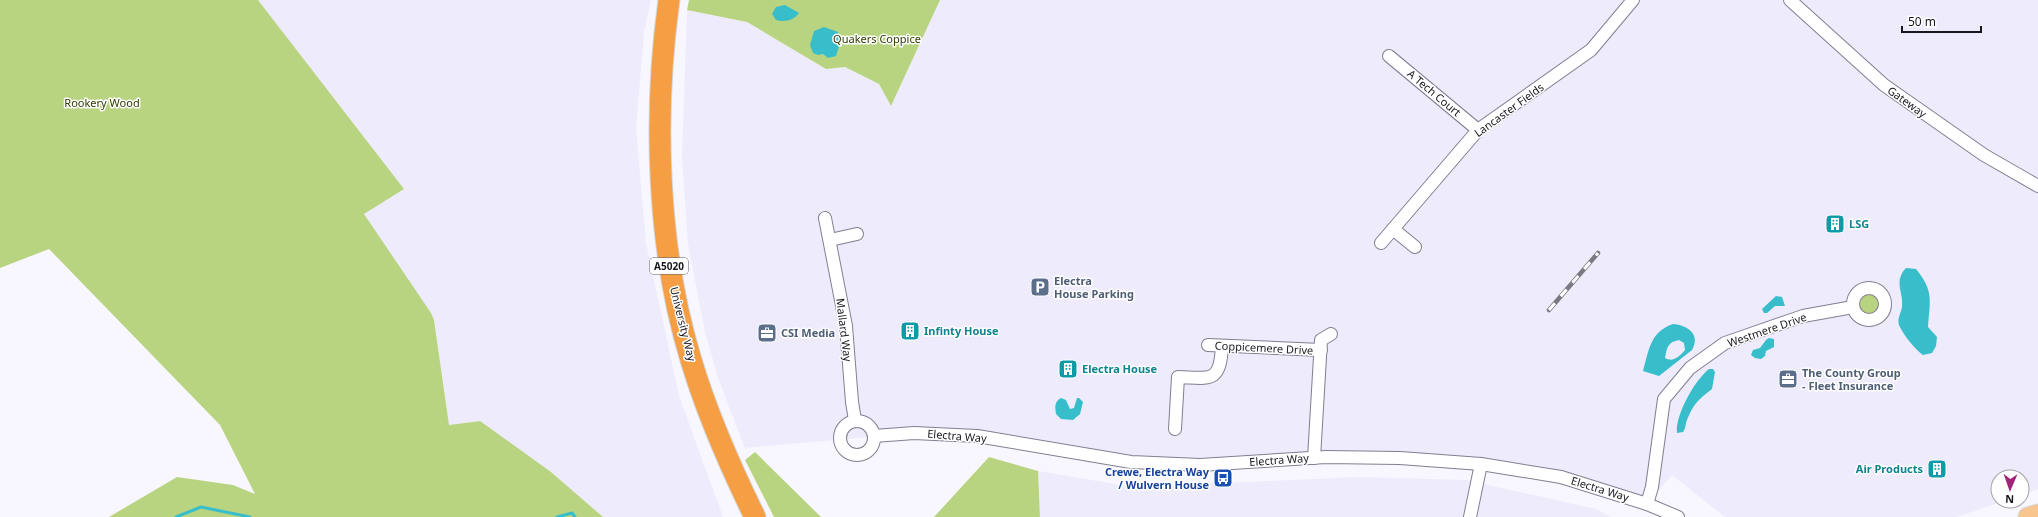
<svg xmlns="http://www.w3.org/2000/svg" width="2038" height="517" font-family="'Noto Sans',sans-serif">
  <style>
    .built { fill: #eeebfc }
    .green { fill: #b9d481 }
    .water { fill: #38bdcb; fill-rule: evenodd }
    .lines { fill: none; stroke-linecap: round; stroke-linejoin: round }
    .stream { stroke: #38bdcb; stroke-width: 3 }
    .street-casing { stroke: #827e91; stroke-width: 14 }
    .primary-casing { stroke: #d5d5d6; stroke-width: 21 }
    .highway-casing { stroke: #d5d5d6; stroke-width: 23 }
    .street { stroke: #fff; stroke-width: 12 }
    .primary { stroke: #f9c58f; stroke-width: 19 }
    .highway { stroke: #f59e44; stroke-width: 21 }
    .rail-casing { stroke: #7b7a82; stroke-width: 4.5 }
    .rail { stroke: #fff; stroke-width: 3; stroke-dasharray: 9; stroke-linecap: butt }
    .labels { text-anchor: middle; stroke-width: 3; stroke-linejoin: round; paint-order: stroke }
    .shield { fill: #fff; stroke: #5d5d62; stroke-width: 1 }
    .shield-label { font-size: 10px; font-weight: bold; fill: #18171e }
    .park-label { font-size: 11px; fill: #2e3d00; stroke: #fff }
    .street-label { font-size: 11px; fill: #18171e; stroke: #fff }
    .culture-label { font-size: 11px; font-weight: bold; fill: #0d838f; stroke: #fff; text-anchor: start }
    .service-label { font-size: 11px; font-weight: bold; fill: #4e5e75; stroke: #fff; text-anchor: start }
    .transit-label { font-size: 11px; font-weight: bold; fill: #164399; stroke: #fff; text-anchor: end }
  </style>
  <rect width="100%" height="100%" fill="#f8f7ff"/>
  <g class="built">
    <polygon points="258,0 651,0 644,33 636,128 646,243 679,396 723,517 603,517 551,472 480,421 449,425 434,320 364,214 404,189"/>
    <polygon points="940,0 2038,0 2038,489 2022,495 2022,477 1998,477 1998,501 2004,501 1957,517 1725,517 1672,475 1647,504 1561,477 1400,458 1200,465 914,433 745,448 718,378 705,332 688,244 682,158 687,10 747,22 826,69 845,67 879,84 891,106"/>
    <polygon points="1038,471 1133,487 1357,477 1466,480 1596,509 1611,517 1040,517"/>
  </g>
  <g class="green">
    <polygon points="0,0 258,0 404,189 364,214 431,313 434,320 449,425 480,421 551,472 603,517 109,517 177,477 233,485 255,494 220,425 49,249 0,268"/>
    <polygon points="689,0 940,0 891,106 879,84 845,67 826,69 747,22 687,10"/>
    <circle cx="1869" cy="304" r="16"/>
    <polygon points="755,452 821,517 774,517 745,460"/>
    <polygon points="989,457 1038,471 1040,517 934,517"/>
  </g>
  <g class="water">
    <path d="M785 5 799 13C793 21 785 22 776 20L772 14 776 7Z"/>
    <polygon points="824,27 838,32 841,40 836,56 828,58 823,54 818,55 813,53 810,45 814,31"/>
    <path d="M1906 268 1916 269C1934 291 1930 300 1928 327L1937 337 1936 346 1932 353 1923 355C1914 348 1904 336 1899 325 1897 319 1901 313 1902 307 1904 292 1893 282 1906 268Z"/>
    <polygon points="1776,296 1782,297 1785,306 1775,306 1767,313 1764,313 1762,309"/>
    <path d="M1673 324C1688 325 1701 335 1692 350L1659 376 1643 371C1649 350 1650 332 1673 324ZM1679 340 1684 343 1685 350C1680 356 1673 363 1665 358 1667 347 1668 342 1679 340Z"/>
    <polygon points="1769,338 1774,339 1774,347 1766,351 1765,356 1761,359 1755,358 1751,355 1753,350 1760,348 1766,340"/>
    <path d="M1709 369H1713L1715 372 1712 389C1698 400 1694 403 1687 420 1685 425 1686 428 1683 432L1677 433C1675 415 1695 380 1709 369Z"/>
    <path d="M1061 398 1066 400 1070 409 1074 408 1077 398H1079L1083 402 1080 414 1073 420 1061 419 1056 414C1055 407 1054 402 1061 398Z"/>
  </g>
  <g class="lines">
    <g class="stream">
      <polyline points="176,517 201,507 250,517"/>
      <polyline points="557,517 572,513 575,517"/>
    </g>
    <g class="street-casing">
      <g id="street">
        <polyline points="1790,0 1884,85 1984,155 2038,186"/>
        <polyline points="1389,56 1478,130"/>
        <polyline points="825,218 846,326 852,402 855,420"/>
        <polyline points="1393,229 1415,247"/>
        <polyline points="830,240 857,234"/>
        <polyline points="1381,243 1478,130 1591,50 1633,0"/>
        <circle cx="1869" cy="304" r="16"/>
        <polyline points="1208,345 1321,350"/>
        <circle cx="857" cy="438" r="17"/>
        <path d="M1175 429 1178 377C1210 378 1220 384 1222 346"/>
        <polyline points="874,436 914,433 977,436 1131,462 1200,465 1326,457 1400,458 1481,464 1561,477 1647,504 1678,517"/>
        <polyline points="1314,458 1321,340 1331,334"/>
        <polyline points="1647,504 1652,487 1664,399 1690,368 1725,343 1803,316 1853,307"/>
        <polyline points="1470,517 1481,464"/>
      </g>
    </g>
    <g class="primary-casing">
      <polyline id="primary" points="2028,517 2038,514"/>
    </g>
    <g class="highway-casing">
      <path id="highway" d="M669 0C653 115 657 249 691 360 707 414 730 466 755 517"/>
    </g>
    <use href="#street" class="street"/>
    <use href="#primary" class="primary"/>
    <use href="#highway" class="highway"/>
    <g class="rail-casing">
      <polyline id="rail" points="1549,310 1598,253"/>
    </g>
    <use href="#rail" class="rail"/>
  </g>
  <defs>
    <g id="building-square" transform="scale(1)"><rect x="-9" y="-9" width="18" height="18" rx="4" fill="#0f9aa8" stroke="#fff"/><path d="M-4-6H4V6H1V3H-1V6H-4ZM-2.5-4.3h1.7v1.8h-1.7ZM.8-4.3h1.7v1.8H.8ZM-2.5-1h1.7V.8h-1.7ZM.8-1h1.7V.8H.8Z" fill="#fff"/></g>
    <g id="parking-square" transform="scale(1)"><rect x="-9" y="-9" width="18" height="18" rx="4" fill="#5c6f8a" stroke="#fff"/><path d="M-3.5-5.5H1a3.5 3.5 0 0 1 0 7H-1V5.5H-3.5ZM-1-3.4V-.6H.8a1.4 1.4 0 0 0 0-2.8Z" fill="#fff"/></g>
    <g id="office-square" transform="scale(1)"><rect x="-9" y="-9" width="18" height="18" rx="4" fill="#5c6f8a" stroke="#fff"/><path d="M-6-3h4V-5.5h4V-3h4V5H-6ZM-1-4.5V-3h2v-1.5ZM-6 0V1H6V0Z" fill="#fff"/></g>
    <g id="bus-square" transform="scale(1)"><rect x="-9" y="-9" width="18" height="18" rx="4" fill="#1a4fb4" stroke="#fff"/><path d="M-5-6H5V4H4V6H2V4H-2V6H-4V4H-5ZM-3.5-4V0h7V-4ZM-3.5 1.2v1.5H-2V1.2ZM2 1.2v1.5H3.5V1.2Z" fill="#fff"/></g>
  </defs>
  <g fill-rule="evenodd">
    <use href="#building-square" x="1835" y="224"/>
    <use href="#parking-square" x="1040" y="287"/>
    <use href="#building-square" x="910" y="331"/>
    <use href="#office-square" x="767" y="333"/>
    <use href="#building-square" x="1068" y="369"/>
    <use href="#office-square" x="1788" y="379"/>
    <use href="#building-square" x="1937" y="469"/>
    <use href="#bus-square" x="1223" y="478"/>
  </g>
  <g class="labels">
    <rect class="shield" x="650" y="258" width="38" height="16" rx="3"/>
    <g class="shield-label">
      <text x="669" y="270">A5020</text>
    </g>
    <g class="park-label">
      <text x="877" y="43">Quakers Coppice</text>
      <text x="102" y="107">Rookery Wood</text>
    </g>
    <g class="street-label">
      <text transform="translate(1434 93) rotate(40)" y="4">A Tech Court</text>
      <text transform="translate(1907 102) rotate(36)" y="4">Gateway</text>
      <text transform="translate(1509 110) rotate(-36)" y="4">Lancaster Fields</text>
      <text transform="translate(683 324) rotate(76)" y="4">University Way</text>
      <text transform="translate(844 330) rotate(83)" y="4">Mallard Way</text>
      <text transform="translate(1767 330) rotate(-19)" y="4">Westmere Drive</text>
      <text transform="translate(1264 348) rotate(3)" y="4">Coppicemere Drive</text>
      <text transform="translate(957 436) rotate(5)" y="4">Electra Way</text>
      <text transform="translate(1279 460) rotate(-4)" y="4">Electra Way</text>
      <text transform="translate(1600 489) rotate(17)" y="4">Electra Way</text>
    </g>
    <g class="culture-label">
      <text x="1849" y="228">LSG</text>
      <text x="924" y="335">Infinty House</text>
      <text x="1082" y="373">Electra House</text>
      <text x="1923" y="473" text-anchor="end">Air Products</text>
    </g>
    <g class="service-label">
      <text x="1054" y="285">Electra<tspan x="1054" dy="13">House Parking</tspan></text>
      <text x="781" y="337">CSI Media</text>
      <text x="1802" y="377">The County Group<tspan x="1802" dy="13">- Fleet Insurance</tspan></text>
    </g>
    <g class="transit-label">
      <text x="1209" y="476">Crewe, Electra Way<tspan x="1209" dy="13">/ Wulvern House</tspan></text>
    </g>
  </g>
  <g transform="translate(2010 489) rotate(182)"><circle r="19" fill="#ffffff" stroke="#a3a2a5"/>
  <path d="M0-3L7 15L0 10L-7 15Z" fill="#a12479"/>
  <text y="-6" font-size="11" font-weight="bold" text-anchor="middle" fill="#18171e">N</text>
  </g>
  <path d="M1902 26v6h79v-6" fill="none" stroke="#18171e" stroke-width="2"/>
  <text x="1908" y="26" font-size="12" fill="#18171e" stroke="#ffffff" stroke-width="3" paint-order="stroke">50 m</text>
</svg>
